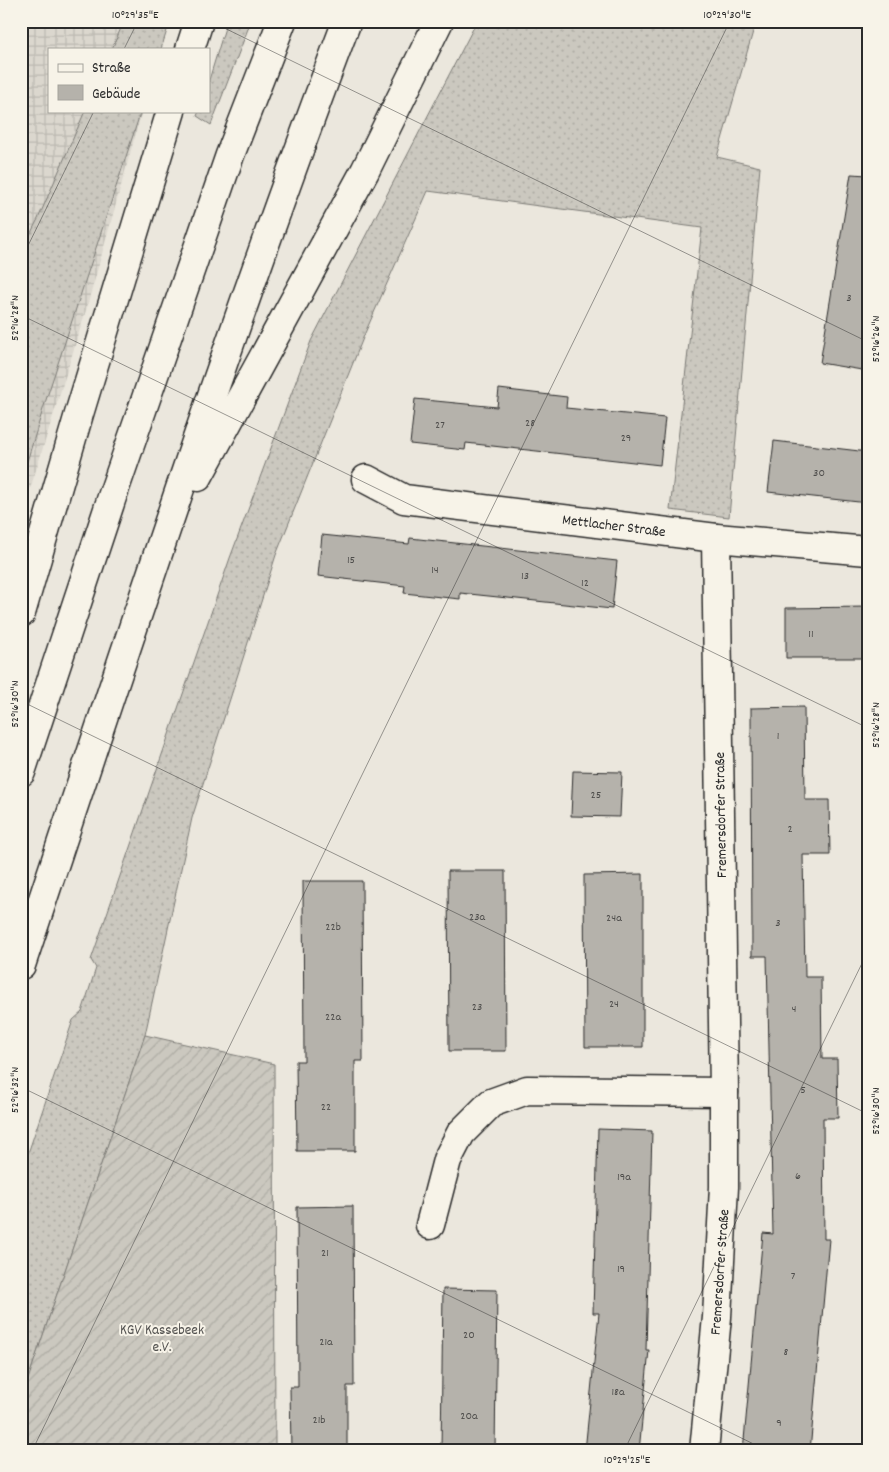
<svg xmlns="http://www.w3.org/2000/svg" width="889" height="1472" font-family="Dekko,sans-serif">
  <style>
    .industrial { fill: url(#industrial-grid) }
    .grass { fill: url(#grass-dots); stroke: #7b7a75 }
    .garden { fill: url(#garden-furrows); stroke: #7b7a75 }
    .building { fill: #b5b2ab; stroke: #2b2b2b }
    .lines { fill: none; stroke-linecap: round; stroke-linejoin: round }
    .minor-casing { stroke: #2b2b2b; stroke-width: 31 }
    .highway-casing { stroke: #2b2b2b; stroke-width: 31 }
    .minor { stroke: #f7f3e8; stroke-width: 28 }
    .highway { stroke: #f7f3e8; stroke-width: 28 }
    .ticks { fill: none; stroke: #2b2b2b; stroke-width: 1; stroke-opacity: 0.45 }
    .labels { text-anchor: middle; stroke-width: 4; stroke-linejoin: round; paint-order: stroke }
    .number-label { font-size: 12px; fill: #4e4d4b }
    .street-label { font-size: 15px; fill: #2b2b2b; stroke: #f7f3e8 }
    .park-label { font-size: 15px; fill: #535250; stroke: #f7f3e8 }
    .neatline { fill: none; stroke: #2b2b2b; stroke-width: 2 }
    .ticks-label { font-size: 12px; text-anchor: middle; fill: #2b2b2b }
  </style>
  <defs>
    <pattern id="industrial-grid" width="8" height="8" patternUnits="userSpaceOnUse" patternTransform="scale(1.25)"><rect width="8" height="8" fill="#dbd7ce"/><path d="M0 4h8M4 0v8" fill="none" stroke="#bcb9b1"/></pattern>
    <pattern id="grass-dots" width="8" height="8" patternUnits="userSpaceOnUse" patternTransform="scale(1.25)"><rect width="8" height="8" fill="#cbc8bf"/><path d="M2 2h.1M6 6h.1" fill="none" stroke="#aeaca4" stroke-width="1.8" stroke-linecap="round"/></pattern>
    <pattern id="garden-furrows" width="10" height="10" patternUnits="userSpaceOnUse" patternTransform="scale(1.25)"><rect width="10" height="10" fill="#cbc8bf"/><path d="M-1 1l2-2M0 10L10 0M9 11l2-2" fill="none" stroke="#aeaca4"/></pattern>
  </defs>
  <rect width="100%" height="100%" fill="#ebe7dd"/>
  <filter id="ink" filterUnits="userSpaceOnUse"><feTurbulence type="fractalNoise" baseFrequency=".02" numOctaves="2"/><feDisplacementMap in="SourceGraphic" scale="10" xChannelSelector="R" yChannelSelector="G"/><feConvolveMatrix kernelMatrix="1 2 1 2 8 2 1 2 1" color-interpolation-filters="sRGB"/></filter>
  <g filter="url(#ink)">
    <polygon class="industrial" points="21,21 167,21 160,49 49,49 49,111 142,111 87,307 21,518"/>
    <g class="grass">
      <polygon points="124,21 170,21 161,49 112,49"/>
      <polygon points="227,21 251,21 211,125 197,116 199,111 209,111 209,80"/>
      <polygon points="477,21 756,21 717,157 760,167 729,517 670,510 702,228 428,191 365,333 276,555 192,818 145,1035 21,1400 21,1174 73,1020 82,1012 96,968 91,960 230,558 311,341"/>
      <polygon points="85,111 141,111 44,406 21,481 21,252 38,219"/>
    </g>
    <polygon class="garden" points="145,1035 274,1064 275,1451 21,1451 21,1400"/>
    <g class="building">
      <polygon points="851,174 868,175 868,371 820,363"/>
      <polygon points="499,389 567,397 566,408 665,418 660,465 466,443 465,450 410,444 415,399 497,407"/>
      <polygon points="774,441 868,452 868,503 768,492"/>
      <polygon points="322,535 409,544 410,538 617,561 612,609 460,593 460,599 404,593 405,586 318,576"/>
      <polygon points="868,607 868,658 786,658 786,608"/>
      <polygon points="804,707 805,800 829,800 830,855 803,855 805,977 821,977 822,1059 837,1059 838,1118 823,1118 824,1239 829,1239 810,1451 743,1451 763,1233 773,1234 767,956 752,956 751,708"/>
      <polygon points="573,771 622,772 620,817 571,816"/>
      <polygon points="448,871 505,871 506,1051 449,1051"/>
      <polygon points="643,874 643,1047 585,1047 584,875"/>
      <polygon points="303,881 362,881 363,1061 355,1061 355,1151 297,1151 296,1061 304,1061"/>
      <polygon points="598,1129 652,1131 646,1350 649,1350 639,1451 585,1451 599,1313 593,1313"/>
      <polygon points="353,1206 354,1386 347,1386 347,1451 291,1451 290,1387 298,1387 297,1207"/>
      <polygon points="443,1289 497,1290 495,1451 441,1451"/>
    </g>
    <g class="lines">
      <g class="minor-casing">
        <g id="minor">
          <polyline points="366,479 404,499 716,538 868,551"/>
          <polyline points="430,1225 447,1160 461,1133 491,1103 527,1090 724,1092"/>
          <polyline points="704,1451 717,1317 724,1187 724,1092 716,538"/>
        </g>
      </g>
      <g class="highway-casing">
        <g id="highway">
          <polyline points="190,49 199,21"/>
          <polyline points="198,477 365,171 439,21"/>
          <polyline points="21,613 79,414 171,111"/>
          <polyline points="21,772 112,497 230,155 282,21"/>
          <path d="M21 965C126 649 229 332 347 21"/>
        </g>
      </g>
      <use href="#minor" class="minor"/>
      <use href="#highway" class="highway"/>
    </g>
  </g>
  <path class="ticks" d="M210 21 868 342M124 49 138 21M21 260 94 111M21 315 868 728M21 701 868 1114M21 1087 768 1451M32 1451 730 21M624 1451 868 951"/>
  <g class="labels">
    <g class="number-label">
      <text x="849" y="301">3</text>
      <text x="530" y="426">28</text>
      <text x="440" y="428">27</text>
      <text x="626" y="441">29</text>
      <text x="819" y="476">30</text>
      <text x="351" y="563">15</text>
      <text x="435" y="573">14</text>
      <text x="525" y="579">13</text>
      <text x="585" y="586">12</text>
      <text x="811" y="637">11</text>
      <text x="778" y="739">1</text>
      <text x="596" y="798">25</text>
      <text x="790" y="832">2</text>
      <text x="477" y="920">23a</text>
      <text x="614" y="921">24a</text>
      <text x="778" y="926">3</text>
      <text x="333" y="930">22b</text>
      <text x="614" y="1007">24</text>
      <text x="477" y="1010">23</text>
      <text x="794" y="1012">4</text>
      <text x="333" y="1020">22a</text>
      <text x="803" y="1093">5</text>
      <text x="326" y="1110">22</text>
      <text x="798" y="1179">6</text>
      <text x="624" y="1180">19a</text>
      <text x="325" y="1256">21</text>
      <text x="621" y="1272">19</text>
      <text x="793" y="1279">7</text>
      <text x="469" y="1338">20</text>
      <text x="326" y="1345">21a</text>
      <text x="786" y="1355">8</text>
      <text x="618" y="1395">18a</text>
      <text x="469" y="1419">20a</text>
      <text x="319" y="1423">21b</text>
      <text x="779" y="1426">9</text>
    </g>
    <g class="street-label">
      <text transform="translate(614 525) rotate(7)" y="5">Mettlacher Straße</text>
      <text transform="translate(720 815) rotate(-91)" y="5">Fremersdorfer Straße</text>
      <text transform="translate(719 1272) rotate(-86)" y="5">Fremersdorfer Straße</text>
    </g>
    <g class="park-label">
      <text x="162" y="1334">KGV Kassebeek<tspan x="162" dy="17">e.V.</tspan></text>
    </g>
  </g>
  <rect width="889" height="1472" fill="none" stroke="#f7f3e8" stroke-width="55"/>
  <rect x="48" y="48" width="162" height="65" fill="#f7f3e8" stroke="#a5a39c"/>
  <rect x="58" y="64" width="25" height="8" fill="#f7f3e8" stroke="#a5a39c"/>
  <text x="92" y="72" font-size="15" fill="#2b2b2b">Straße</text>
  <rect x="58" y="85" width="25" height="15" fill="#b5b2ab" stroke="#a5a39c"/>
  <text x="92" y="98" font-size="15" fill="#2b2b2b">Gebäude</text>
  <rect x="28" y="28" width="834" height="1416" class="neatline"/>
  <g class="ticks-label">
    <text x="135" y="18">10°29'35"E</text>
    <text x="727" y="18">10°29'30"E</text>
    <text transform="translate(14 318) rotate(-90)" y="4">52°16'28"N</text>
    <text transform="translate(875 339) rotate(-90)" y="4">52°16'26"N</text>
    <text transform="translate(14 704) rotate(-90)" y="4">52°16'30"N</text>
    <text transform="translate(875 725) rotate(-90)" y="4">52°16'28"N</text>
    <text transform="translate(14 1090) rotate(-90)" y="4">52°16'32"N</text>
    <text transform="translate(875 1111) rotate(-90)" y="4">52°16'30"N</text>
    <text x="627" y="1463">10°29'25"E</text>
  </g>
</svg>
